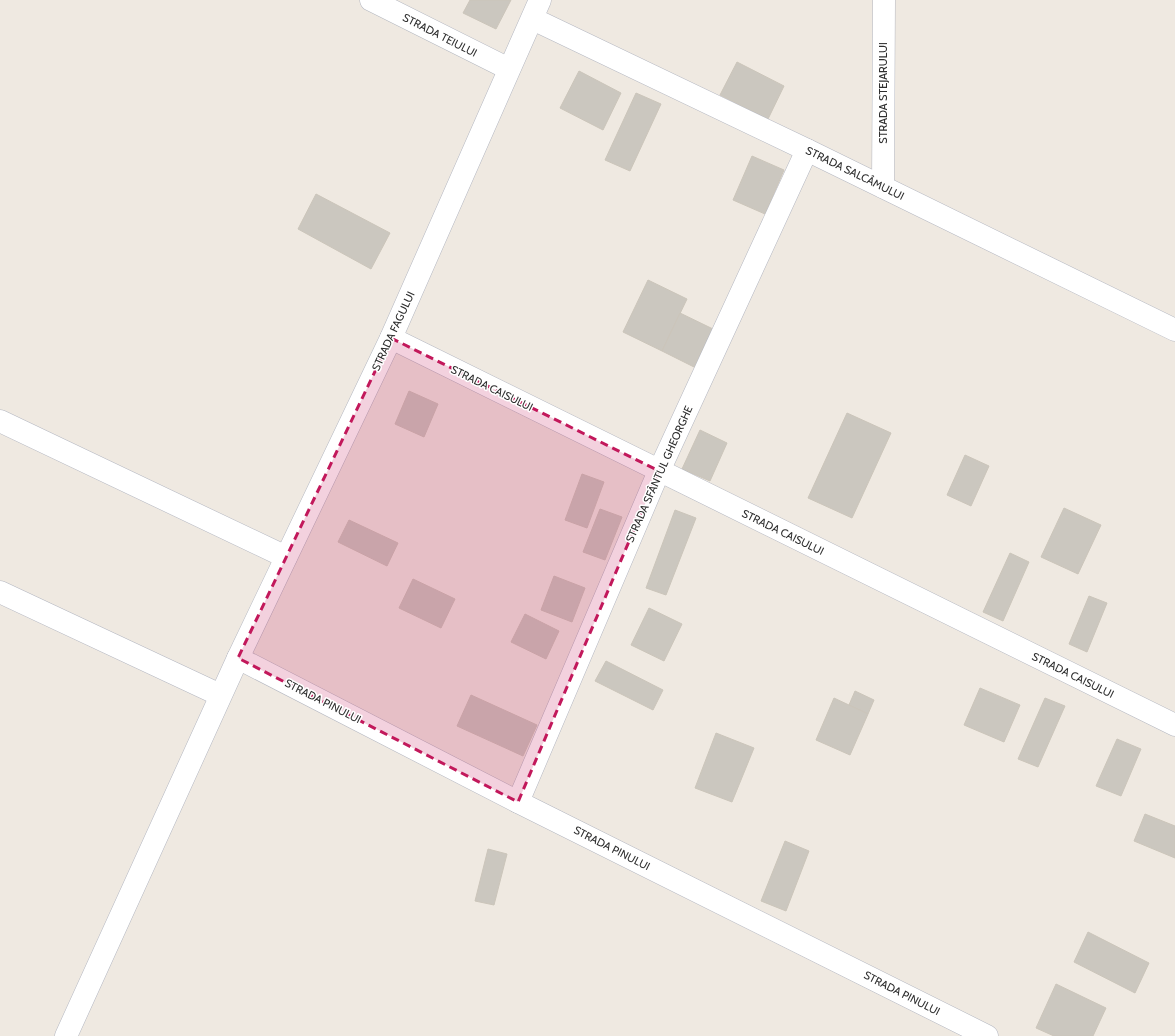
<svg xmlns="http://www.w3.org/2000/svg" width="1175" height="1036" font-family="Cabin,sans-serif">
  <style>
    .building { fill: #cbc7bf; stroke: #cbc5ba }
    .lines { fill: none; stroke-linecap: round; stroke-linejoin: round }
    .street-casing { stroke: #b4b7c1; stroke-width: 23 }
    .street { stroke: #fff; stroke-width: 22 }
    .marked { fill: #c2185b; fill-opacity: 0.2; stroke: #c2185b; stroke-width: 3; stroke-dasharray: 8 5; stroke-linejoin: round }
    .labels { text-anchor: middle; stroke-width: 3; stroke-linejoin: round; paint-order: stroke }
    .street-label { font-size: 11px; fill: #2e2e2e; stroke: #fff }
  </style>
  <rect width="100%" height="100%" fill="#efe9e1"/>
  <g class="building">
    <polygon points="470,0 511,0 496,29 463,13"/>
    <polygon points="737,62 784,86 768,119 720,95"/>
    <polygon points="579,71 621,93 603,130 560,108"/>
    <polygon points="636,93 661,104 630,171 605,160"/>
    <polygon points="752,156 784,170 765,214 733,200"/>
    <polygon points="316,194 390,233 371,269 298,229"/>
    <polygon points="648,280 687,299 662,351 623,332"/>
    <polygon points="680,313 713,329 694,367 662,351"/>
    <polygon points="409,391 438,404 424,437 395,424"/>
    <polygon points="847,413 891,433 852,518 808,498"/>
    <polygon points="700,430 727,443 710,481 682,469"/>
    <polygon points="965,455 989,466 971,506 947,495"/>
    <polygon points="582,474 604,482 587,528 565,520"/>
    <polygon points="1064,508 1101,525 1078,574 1041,557"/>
    <polygon points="600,509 622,517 605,560 583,552"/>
    <polygon points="675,510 696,518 666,595 646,588"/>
    <polygon points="349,520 398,543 387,566 338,542"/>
    <polygon points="1010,553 1029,562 1003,621 983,612"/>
    <polygon points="554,576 585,588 572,622 541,610"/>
    <polygon points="413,579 455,599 441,628 399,608"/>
    <polygon points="1089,596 1107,603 1087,652 1069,644"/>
    <polygon points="649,608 682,624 664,661 631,645"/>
    <polygon points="525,614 559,631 546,659 511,642"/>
    <polygon points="606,661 663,690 653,710 595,681"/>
    <polygon points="980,688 1020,705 1004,742 964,725"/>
    <polygon points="855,691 874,700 868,714 849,705"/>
    <polygon points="471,695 537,725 523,756 457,726"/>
    <polygon points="834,698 868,714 850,755 816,740"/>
    <polygon points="1045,698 1065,706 1038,767 1018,759"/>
    <polygon points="716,733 754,748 732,802 695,788"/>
    <polygon points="1117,739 1141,749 1121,796 1096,786"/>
    <polygon points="1145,814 1175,826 1175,858 1134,841"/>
    <polygon points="785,841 809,851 786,911 761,901"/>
    <polygon points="488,849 507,854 494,905 475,901"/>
    <polygon points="1088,932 1149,963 1135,993 1074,962"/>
    <polygon points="1056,984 1106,1008 1093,1036 1054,1036 1036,1028"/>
  </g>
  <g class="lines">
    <g class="street-casing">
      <g id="street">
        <polyline points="371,0 509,69"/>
        <polyline points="533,19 807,150 1175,330"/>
        <polyline points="883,187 884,0"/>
        <polyline points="391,338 1175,725"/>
        <polyline points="0,421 286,557"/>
        <polyline points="0,592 220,695"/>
        <polyline points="238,658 518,802 987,1036"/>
        <polyline points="518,802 659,471 807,150"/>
        <polyline points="66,1036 238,658 391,338 540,0"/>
      </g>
    </g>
    <use href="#street" class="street"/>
  </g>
  <path class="marked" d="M391 338 659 471 518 802 238 658Z"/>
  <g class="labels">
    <g class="street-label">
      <text transform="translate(440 35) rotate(27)" y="4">STRADA TEIULUI</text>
      <text transform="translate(883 93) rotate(-90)" y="4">STRADA STEJARULUI</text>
      <text transform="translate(855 173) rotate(26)" y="4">STRADA SALCÂMULUI</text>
      <text transform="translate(393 331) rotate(-65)" y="4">STRADA FAGULUI</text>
      <text transform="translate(492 388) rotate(26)" y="4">STRADA CAISULUI</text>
      <text transform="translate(659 474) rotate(-66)" y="4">STRADA SFÂNTUL GHEORGHE</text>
      <text transform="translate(783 532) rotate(26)" y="4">STRADA CAISULUI</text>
      <text transform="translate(1073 675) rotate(26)" y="4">STRADA CAISULUI</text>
      <text transform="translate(323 701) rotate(27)" y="4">STRADA PINULUI</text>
      <text transform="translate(612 848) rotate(27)" y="4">STRADA PINULUI</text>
      <text transform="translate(902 993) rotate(27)" y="4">STRADA PINULUI</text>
    </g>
  </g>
</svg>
